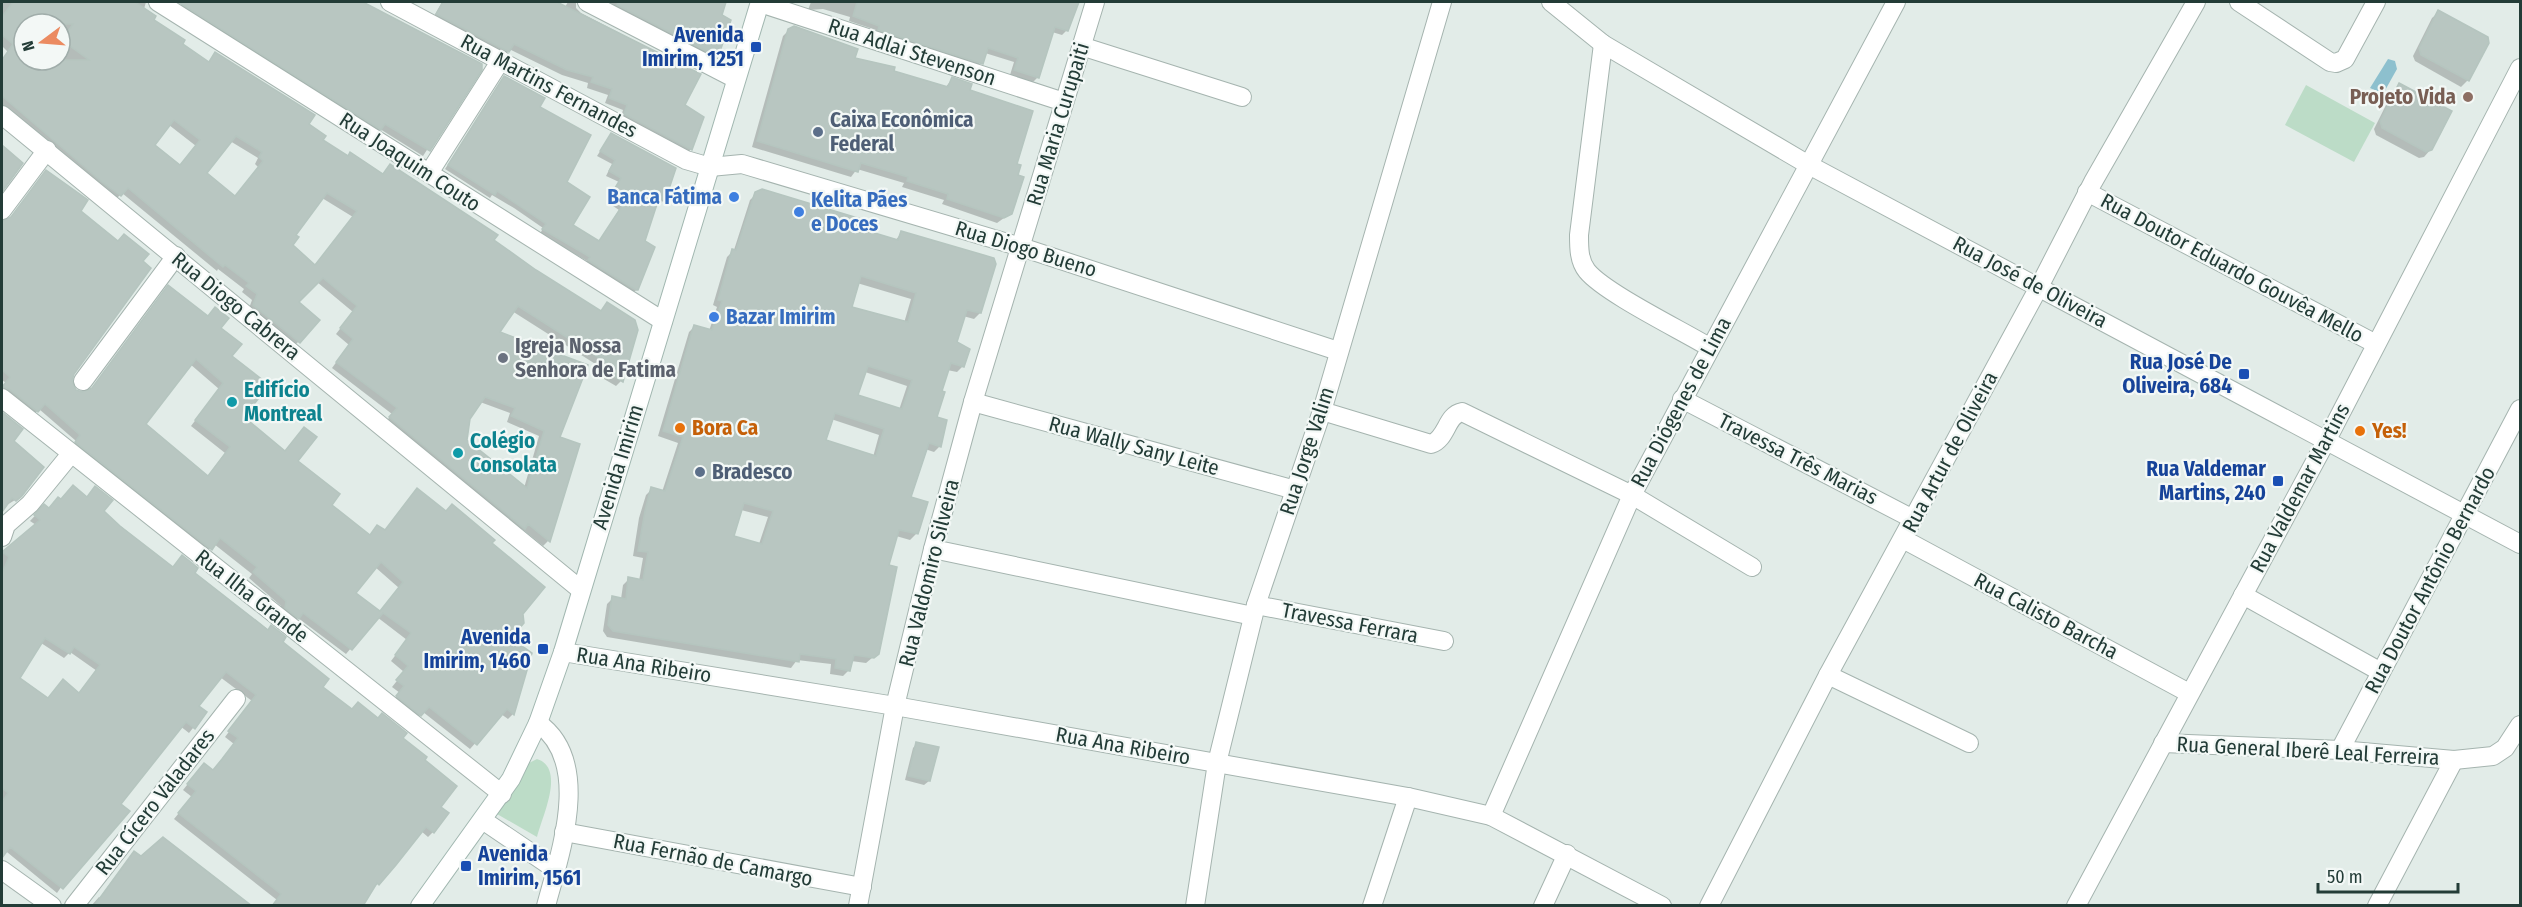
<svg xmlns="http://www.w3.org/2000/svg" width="2522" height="907" font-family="'Fira Sans Condensed',sans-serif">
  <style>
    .green { fill: #bcdcc7 }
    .water { fill: #8dc0ce }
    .shadow { fill: #0003; fill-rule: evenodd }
    .building { fill: #b8c6c1; stroke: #b5c5bf; stroke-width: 1.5; fill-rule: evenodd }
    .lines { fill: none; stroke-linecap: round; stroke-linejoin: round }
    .minor-casing { stroke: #a5b4af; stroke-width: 20 }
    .tertiary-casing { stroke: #a5b4af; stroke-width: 20 }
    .secondary-casing { stroke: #a1b7b0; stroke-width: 20 }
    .minor { stroke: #fff; stroke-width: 18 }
    .tertiary { stroke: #fff; stroke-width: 18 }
    .secondary { stroke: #fff; stroke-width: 18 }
    .transit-dot { fill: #1a4fb4; stroke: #f3f8f6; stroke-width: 2 }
    .education-dot { fill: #8d6e63; stroke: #f3f8f6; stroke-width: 2 }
    .service-dot { fill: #5c6f8a; stroke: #f3f8f6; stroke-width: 2 }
    .shop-dot { fill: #3f7fe0; stroke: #f3f8f6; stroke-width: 2 }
    .worship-dot { fill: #6b7280; stroke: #f3f8f6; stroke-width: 2 }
    .culture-dot { fill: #0f9aa8; stroke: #f3f8f6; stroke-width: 2 }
    .food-dot { fill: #e8710a; stroke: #f3f8f6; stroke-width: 2 }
    .labels { text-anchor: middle; stroke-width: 4.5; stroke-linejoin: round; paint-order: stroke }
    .transit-label { font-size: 21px; font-weight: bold; fill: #164399; stroke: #f3f8f6; text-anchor: end }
    .street-label { font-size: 21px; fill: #233c37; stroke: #f3f8f6 }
    .education-label { font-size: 21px; font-weight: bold; fill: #785e54; stroke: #f3f8f6; text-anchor: end }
    .service-label { font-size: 21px; font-weight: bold; fill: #4e5e75; stroke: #f3f8f6; text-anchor: start }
    .shop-label { font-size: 21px; font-weight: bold; fill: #366cbe; stroke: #f3f8f6; text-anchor: start }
    .worship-label { font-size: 21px; font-weight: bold; fill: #5b616d; stroke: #f3f8f6; text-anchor: start }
    .culture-label { font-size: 21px; font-weight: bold; fill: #0d838f; stroke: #f3f8f6; text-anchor: start }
    .food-label { font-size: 21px; font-weight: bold; fill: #c56008; stroke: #f3f8f6; text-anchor: start }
  </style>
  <rect width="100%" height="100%" fill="#e2ece8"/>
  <g class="green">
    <polygon points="2306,85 2375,123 2354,162 2285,125"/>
    <path d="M537 759C566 768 542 817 537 837L497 814 529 763Z"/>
  </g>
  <polygon class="water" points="2388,59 2395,61 2397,69 2383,94 2370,88"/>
  <g class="shadow">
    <path d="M2 2H146L144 9 152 20 180 45 208 63 216 53 306 125 321 140 382 175 390 165 535 272 600 312 608 304 637 330 621 381 616 386 604 379 608 372 512 311 498 333 558 438 578 445 548 541 543 546 522 529 518 533 385 423 392 414 332 368 349 345 336 334 353 312 317 282 297 302 299 341 293 347 248 311 252 300 242 292 244 289 218 269 217 271 122 193 115 200 2 106V60L8 52 2 46ZM24 24H60V60H24ZM169 125 196 146 180 166 153 145ZM230 141 258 158 255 164 258 167 235 197 205 173ZM322 198 353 217 314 267 291 245 294 236ZM480 402 510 413 507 422 539 436 524 488 465 440 469 419Z"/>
    <polygon points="183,2 359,2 480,65 480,69 423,156 380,129 375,134 178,10"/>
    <polygon points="442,2 554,2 565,7 568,2 576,2 576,8 581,13 699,74 683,106 691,149 686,155 620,120 623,110 605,103 608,95 587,88 588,83 562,75 509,49 503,57 432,20"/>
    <polygon points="595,2 725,2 720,16 717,56 711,62"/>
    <polygon points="811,2 1077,2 1067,30 1062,35 1052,32 1038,77 1033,82 1010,75 1014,62 985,53 977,68 874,34 876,30 849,21 850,17 823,9 808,10"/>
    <polygon points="2439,12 2468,80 2461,87 2415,61 2413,56 2432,18"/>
    <polygon points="789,30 853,59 945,88 952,79 968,91 1015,165 1011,213 997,223 942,204 944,200 902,187 904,183 857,169 851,177 752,147 783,36"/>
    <polygon points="501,82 538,108 565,183 571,226 598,243 619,210 607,202 619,182 606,176 612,164 597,156 608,139 664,200 660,204 656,202 643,241 637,289 633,293 585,265 587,261 540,234 543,228 514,208 492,195 490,198 445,169"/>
    <polygon points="2400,85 2431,149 2424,157 2419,158 2376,135 2374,129 2393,91"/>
    <polygon points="2,147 21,163 2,189"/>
    <path d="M756 194 895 241 902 232 980 313 974 319 963 316 955 343 963 366 957 372 947 370 935 418 940 446 934 452 925 449 909 498 916 534 910 540 896 536 888 566 878 653 866 663 851 661 849 670 843 676 830 674 831 664 797 660 791 668 607 637 603 631 607 604 613 598 621 599 623 585 629 579 639 581 643 558 633 556 639 518 646 495 652 489 662 492 678 443 658 436 689 332 695 326 709 331 717 307 713 305 727 257 734 250 750 200ZM857 283 911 299 904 323 850 308ZM865 372 907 386 899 410 856 396ZM831 419 879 435 873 457 824 441ZM741 510 768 517 759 544 733 537Z"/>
    <path d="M79 211 70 380 75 391 82 394 219 328 230 356 242 417 296 461 329 505 369 536 372 533 384 532 490 543 522 613 509 639 513 714 508 719 501 714 470 749 423 712 415 720 392 702 400 693 392 687 404 672 391 661 407 640 377 617 346 654 298 618 293 623 280 613 281 606 249 578 252 574 214 544 205 554 71 448 76 441 39 409 32 417 2 394 6 383 2 380V224ZM190 364 219 389 191 426 225 453 207 477 144 424ZM375 567 399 588 380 612 353 593Z"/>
    <polygon points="2,414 21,429 12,441 15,500 2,508"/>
    <path d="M44 506 48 509 102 511 172 568 193 573 282 640 321 687 352 711 401 738 423 760 439 807 433 832 428 837 421 831 373 889 277 900 174 819 192 797 183 790 199 770 212 772 234 744 225 737 252 701 220 677 197 706 205 713 189 733 180 726 119 804 57 893 2 848V554L36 525 30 521ZM41 643 64 658 70 652 97 671 79 694 48 699 18 679Z"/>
    <polygon points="917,743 929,781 924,785 905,780 913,748"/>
    <polygon points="99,897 100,898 196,906 91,906"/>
  </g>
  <g class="building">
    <path d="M13 2H135L156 16 154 20 185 40 183 44 209 62 215 52 315 115 309 124 326 136 323 140 348 156 350 152 383 174 390 164 498 235 494 240 536 270 601 311 607 302 635 320 638 330 623 382 609 373 612 366 518 306 500 332 588 365 560 437 580 444 550 542 528 524 525 529 389 417 397 408 336 362 353 339 340 328 357 306 323 278 299 302 320 320 300 343 253 305 257 294 246 286 249 283 225 265 223 267 128 188 121 196 102 182 2 96V60L13 44 2 35V17ZM24 24H73L62 40 89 60H24ZM174 120 200 140 180 165 155 145ZM236 136 262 152 259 157 263 161 235 196 207 173ZM327 193 357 211 315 265 293 245 299 237 296 235ZM485 397 515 408 511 416 544 431 527 488 467 440 470 419Z"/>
    <polygon points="178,2 363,2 482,64 482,70 430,151 385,124 381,130"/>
    <polygon points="443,2 557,2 701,74 685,105 704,117 692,150 624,114 627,105 609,98 612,89 591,82 593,77 567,70 514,44 509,52 436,14"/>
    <polygon points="618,2 726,2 722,15 731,20 718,57 617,5"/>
    <polygon points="857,2 1079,2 1068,31 1055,27 1039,78 1014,70 1018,58 988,48 983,64 878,30 879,26 853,16"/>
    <polygon points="2438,10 2488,37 2489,43 2469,81 2421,55 2419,48"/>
    <polygon points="794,26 858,49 855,58 895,67 894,71 948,87 952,77 972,84 970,90 1033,111 1017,164 1021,165 1018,175 1024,177 1012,214 1004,218 947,199 948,194 907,181 908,177 861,163 858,172 757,141 788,29"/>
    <polygon points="504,76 545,98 540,107 591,135 567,182 590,197 573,225 599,241 622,206 609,198 621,178 609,171 615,160 600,151 611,133 676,168 665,201 659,198 645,241 655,247 638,290 636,290 588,260 590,257 542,229 546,224 518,205 497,191 495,195 448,165"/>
    <polygon points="2399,83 2452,111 2432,150 2426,152 2382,128 2380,121"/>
    <polygon points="2,145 23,163 2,192"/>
    <path d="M46 170 88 200 81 211 118 241 124 234 149 254 143 261 151 268 74 374 72 380 76 390 82 392 92 388 168 285 208 316 215 307 229 318 221 328 242 344 232 356 269 385 244 417 285 451 304 427 317 437 298 461 340 494 332 505 370 535 377 525 385 530 417 488 446 511 452 504 495 540 492 543 545 587 523 614 524 623 511 638 532 653 514 715 507 709 477 745 429 707 421 716 396 696 404 686 396 680 408 666 395 655 411 633 383 613 352 650 303 613 299 619 285 608 286 601 253 572 257 567 220 538 212 550 75 442 80 435 45 404 38 412 9 389 2 387 10 377 2 370V221L11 217ZM196 359 223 383 195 420 230 447 208 476 146 424ZM381 562 403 582 380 611 356 593Z"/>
    <path d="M762 189 871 222 868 231 898 240 901 231 994 258 996 264 981 313 967 310 957 342 970 349 964 367 951 363 942 391 945 392 937 417 947 420 941 447 929 443 911 497 928 502 920 528 918 534 899 530 889 565 897 567 879 654 874 658 854 655 850 671 835 668 836 659 800 654 799 662 613 631 608 625 612 596 626 599 628 577 643 580 648 552 638 551 645 511 651 487 665 491 683 437 663 431 692 331 694 325 712 330 722 301 718 300 732 249 736 250 755 192ZM861 276 916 293 908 322 852 307ZM868 366 912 380 902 409 858 395ZM835 413 884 429 876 456 826 440ZM744 503 773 511 762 544 734 536Z"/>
    <polygon points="2,412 23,429 14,441 44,467 22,496 16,501 12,498 2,512"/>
    <path d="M73 485 87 497 95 486 113 500 104 511 120 526 173 567 182 555 198 568 195 573 268 630 271 625 286 637 283 642 329 679 323 687 352 709 358 702 378 718 382 713 407 733 403 738 427 757 425 760 457 786 441 807 449 813 434 833 426 827 396 865 379 885 377 883 363 906H272L281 894 178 813 196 791 187 784 204 763 213 770 222 759 238 738 228 731 256 695 226 672 199 706 207 712 195 729 186 722 121 804 130 811 63 889 10 847 2 858V802L8 793 2 788V573L9 557 2 552 40 520 34 515 44 504 49 508 58 497 61 499ZM45 638 70 654 74 647 100 665 79 693 63 679 48 698 20 678Z"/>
    <polygon points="916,742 939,747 930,781 908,776"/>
    <polygon points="163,837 252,906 94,906 134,851 141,856"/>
  </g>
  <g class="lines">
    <g class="minor-casing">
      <g id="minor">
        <polyline points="158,2 663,321"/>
        <polyline points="390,2 686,160 710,167 742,164 1021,247 1338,351"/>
        <polyline points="587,2 736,79"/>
        <polyline points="2239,2 2330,62 2336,63 2345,59 2376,2"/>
        <polyline points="760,3 1064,102"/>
        <path d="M1603 44 1579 235C1579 248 1579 261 1587 271 1605 293 1681 330 1709 347"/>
        <polyline points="1081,46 1242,97"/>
        <polyline points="2,115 581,590"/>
        <polyline points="429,173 501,60"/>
        <polyline points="2087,192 2376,344"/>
        <polyline points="2,210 47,150"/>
        <polyline points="83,381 176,256"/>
        <polyline points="2,398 502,794"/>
        <polyline points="1682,399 1913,519"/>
        <polyline points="973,402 1295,490"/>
        <path d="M1322 411 1431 444C1447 439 1446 415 1462 412L1632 495 1752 567"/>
        <polyline points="2,537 6,525 30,504 70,455"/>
        <polyline points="1903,539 2189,693"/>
        <polyline points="933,549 1253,616"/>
        <polyline points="2243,595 2381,672"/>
        <polyline points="1256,605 1444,641"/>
        <polyline points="1828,675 1969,743"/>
        <polyline points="2163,743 2340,750 2454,760 2493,756 2505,748 2520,725"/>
        <polyline points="2340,750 2520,409"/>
        <polyline points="1491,816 1632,495 1896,2"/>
        <polyline points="564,832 862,887"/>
        <polyline points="2,870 52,906"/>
        <polyline points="74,906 236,699"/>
        <polyline points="858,906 895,706 933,549 973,402 1095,2"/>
        <polyline points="1195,906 1217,763 1256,605 1322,411 1442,2"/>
        <polyline points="1372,906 1408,797"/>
        <polyline points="1543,906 1567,854"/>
        <polyline points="1709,906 1828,675 2039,287 2093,182 2196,2"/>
        <polyline points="2377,906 2454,760"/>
      </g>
    </g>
    <g class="tertiary-casing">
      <g id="tertiary">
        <polyline points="1551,2 1603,44 1807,164 2520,544"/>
        <polyline points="563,652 895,706 1408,797 1491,816 1662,906"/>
        <path d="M538 723C593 762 560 853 546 906"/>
        <polyline points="484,821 555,869"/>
        <polyline points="2076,906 2332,430 2520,68"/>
      </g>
    </g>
    <g class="secondary-casing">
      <polyline id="secondary" points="420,906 511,779 538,723 563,652 760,2"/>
    </g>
    <use href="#minor" class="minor"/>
    <use href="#tertiary" class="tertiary"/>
    <use href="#secondary" class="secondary"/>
  </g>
  <g class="transit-dot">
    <rect x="750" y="41" width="12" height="12" rx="3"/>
    <rect x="2238" y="368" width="12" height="12" rx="3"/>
    <rect x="2272" y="475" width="12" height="12" rx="3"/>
    <rect x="537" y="643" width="12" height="12" rx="3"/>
    <rect x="460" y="860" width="12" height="12" rx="3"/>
  </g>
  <circle class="education-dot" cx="2468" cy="97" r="6"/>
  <g class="service-dot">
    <circle cx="818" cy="132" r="6"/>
    <circle cx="700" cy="472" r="6"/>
  </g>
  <g class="shop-dot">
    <circle cx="734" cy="197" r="6"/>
    <circle cx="799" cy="212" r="6"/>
    <circle cx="714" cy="317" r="6"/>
  </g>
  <circle class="worship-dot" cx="503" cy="358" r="6"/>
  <g class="culture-dot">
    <circle cx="232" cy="402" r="6"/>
    <circle cx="458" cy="453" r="6"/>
  </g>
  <g class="food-dot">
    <circle cx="680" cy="428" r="6"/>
    <circle cx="2360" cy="431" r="6"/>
  </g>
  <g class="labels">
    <g class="transit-label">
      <text x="744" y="42">Avenida<tspan x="744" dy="24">Imirim, 1251</tspan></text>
      <text x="2232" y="369">Rua José De<tspan x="2232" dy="24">Oliveira, 684</tspan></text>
      <text x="2266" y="476">Rua Valdemar<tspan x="2266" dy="24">Martins, 240</tspan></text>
      <text x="531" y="644">Avenida<tspan x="531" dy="24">Imirim, 1460</tspan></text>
      <text x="478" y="861" text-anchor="start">Avenida<tspan x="478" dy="24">Imirim, 1561</tspan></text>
    </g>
    <g class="street-label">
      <text transform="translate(912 52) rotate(18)" y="7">Rua Adlai Stevenson</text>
      <text transform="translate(549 86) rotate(28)" y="7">Rua Martins Fernandes</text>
      <text transform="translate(1058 124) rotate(-73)" y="7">Rua Maria Curupaiti</text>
      <text transform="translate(410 162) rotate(33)" y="7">Rua Joaquim Couto</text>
      <text transform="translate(1026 249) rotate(17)" y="7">Rua Diogo Bueno</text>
      <text transform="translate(2232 268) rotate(28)" y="7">Rua Doutor Eduardo Gouvêa Mello</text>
      <text transform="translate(2030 282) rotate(28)" y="7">Rua José de Oliveira</text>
      <text transform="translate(236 306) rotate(39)" y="7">Rua Diogo Cabrera</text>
      <text transform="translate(1681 402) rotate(-62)" y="7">Rua Diógenes de Lima</text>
      <text transform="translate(1134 446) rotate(15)" y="7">Rua Wally Sany Leite</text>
      <text transform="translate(1307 451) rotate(-72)" y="7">Rua Jorge Valim</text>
      <text transform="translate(1950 452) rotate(-62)" y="7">Rua Artur de Oliveira</text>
      <text transform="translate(1798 459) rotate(27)" y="7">Travessa Três Marias</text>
      <text transform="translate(618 467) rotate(-73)" y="7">Avenida Imirim</text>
      <text transform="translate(2300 488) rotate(-62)" y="7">Rua Valdemar Martins</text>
      <text transform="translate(929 573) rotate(-76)" y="7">Rua Valdomiro Silveira</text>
      <text transform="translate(2430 580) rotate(-62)" y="7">Rua Doutor Antônio Bernardo</text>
      <text transform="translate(252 596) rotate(38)" y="7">Rua Ilha Grande</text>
      <text transform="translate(2046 616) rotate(28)" y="7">Rua Calisto Barcha</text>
      <text transform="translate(1350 623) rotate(11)" y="7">Travessa Ferrara</text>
      <text transform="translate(644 665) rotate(9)" y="7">Rua Ana Ribeiro</text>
      <text transform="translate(1123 746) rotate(10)" y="7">Rua Ana Ribeiro</text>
      <text transform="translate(2308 751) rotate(3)" y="7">Rua General Iberê Leal Ferreira</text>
      <text transform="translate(155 802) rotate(-52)" y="7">Rua Cícero Valadares</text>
      <text transform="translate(713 860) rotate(11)" y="7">Rua Fernão de Camargo</text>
    </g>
    <g class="education-label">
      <text x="2456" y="104">Projeto Vida</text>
    </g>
    <g class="service-label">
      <text x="830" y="127">Caixa Econômica<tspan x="830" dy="24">Federal</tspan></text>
      <text x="712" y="479">Bradesco</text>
    </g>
    <g class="shop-label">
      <text x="722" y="204" text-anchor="end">Banca Fátima</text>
      <text x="811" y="207">Kelita Pães<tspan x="811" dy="24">e Doces</tspan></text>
      <text x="726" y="324">Bazar Imirim</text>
    </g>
    <g class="worship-label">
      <text x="515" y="353">Igreja Nossa<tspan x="515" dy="24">Senhora de Fatima</tspan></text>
    </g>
    <g class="culture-label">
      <text x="244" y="397">Edifício<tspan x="244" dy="24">Montreal</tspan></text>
      <text x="470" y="448">Colégio<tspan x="470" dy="24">Consolata</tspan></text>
    </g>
    <g class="food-label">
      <text x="692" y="435">Bora Ca</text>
      <text x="2372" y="438">Yes!</text>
    </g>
  </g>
  <rect width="2522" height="907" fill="none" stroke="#233c37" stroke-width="6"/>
  <g transform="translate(42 42) rotate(254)"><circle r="28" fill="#f3f8f6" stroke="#a0adaa" stroke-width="1.5"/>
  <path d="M0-4.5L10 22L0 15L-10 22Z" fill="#eb8b61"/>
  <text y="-9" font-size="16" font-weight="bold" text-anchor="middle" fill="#233c37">N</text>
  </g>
  <path d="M2318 883v9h140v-9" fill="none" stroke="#233c37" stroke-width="3"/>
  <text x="2327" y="883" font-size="18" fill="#233c37" stroke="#f3f8f6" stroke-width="4.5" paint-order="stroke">50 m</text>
</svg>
